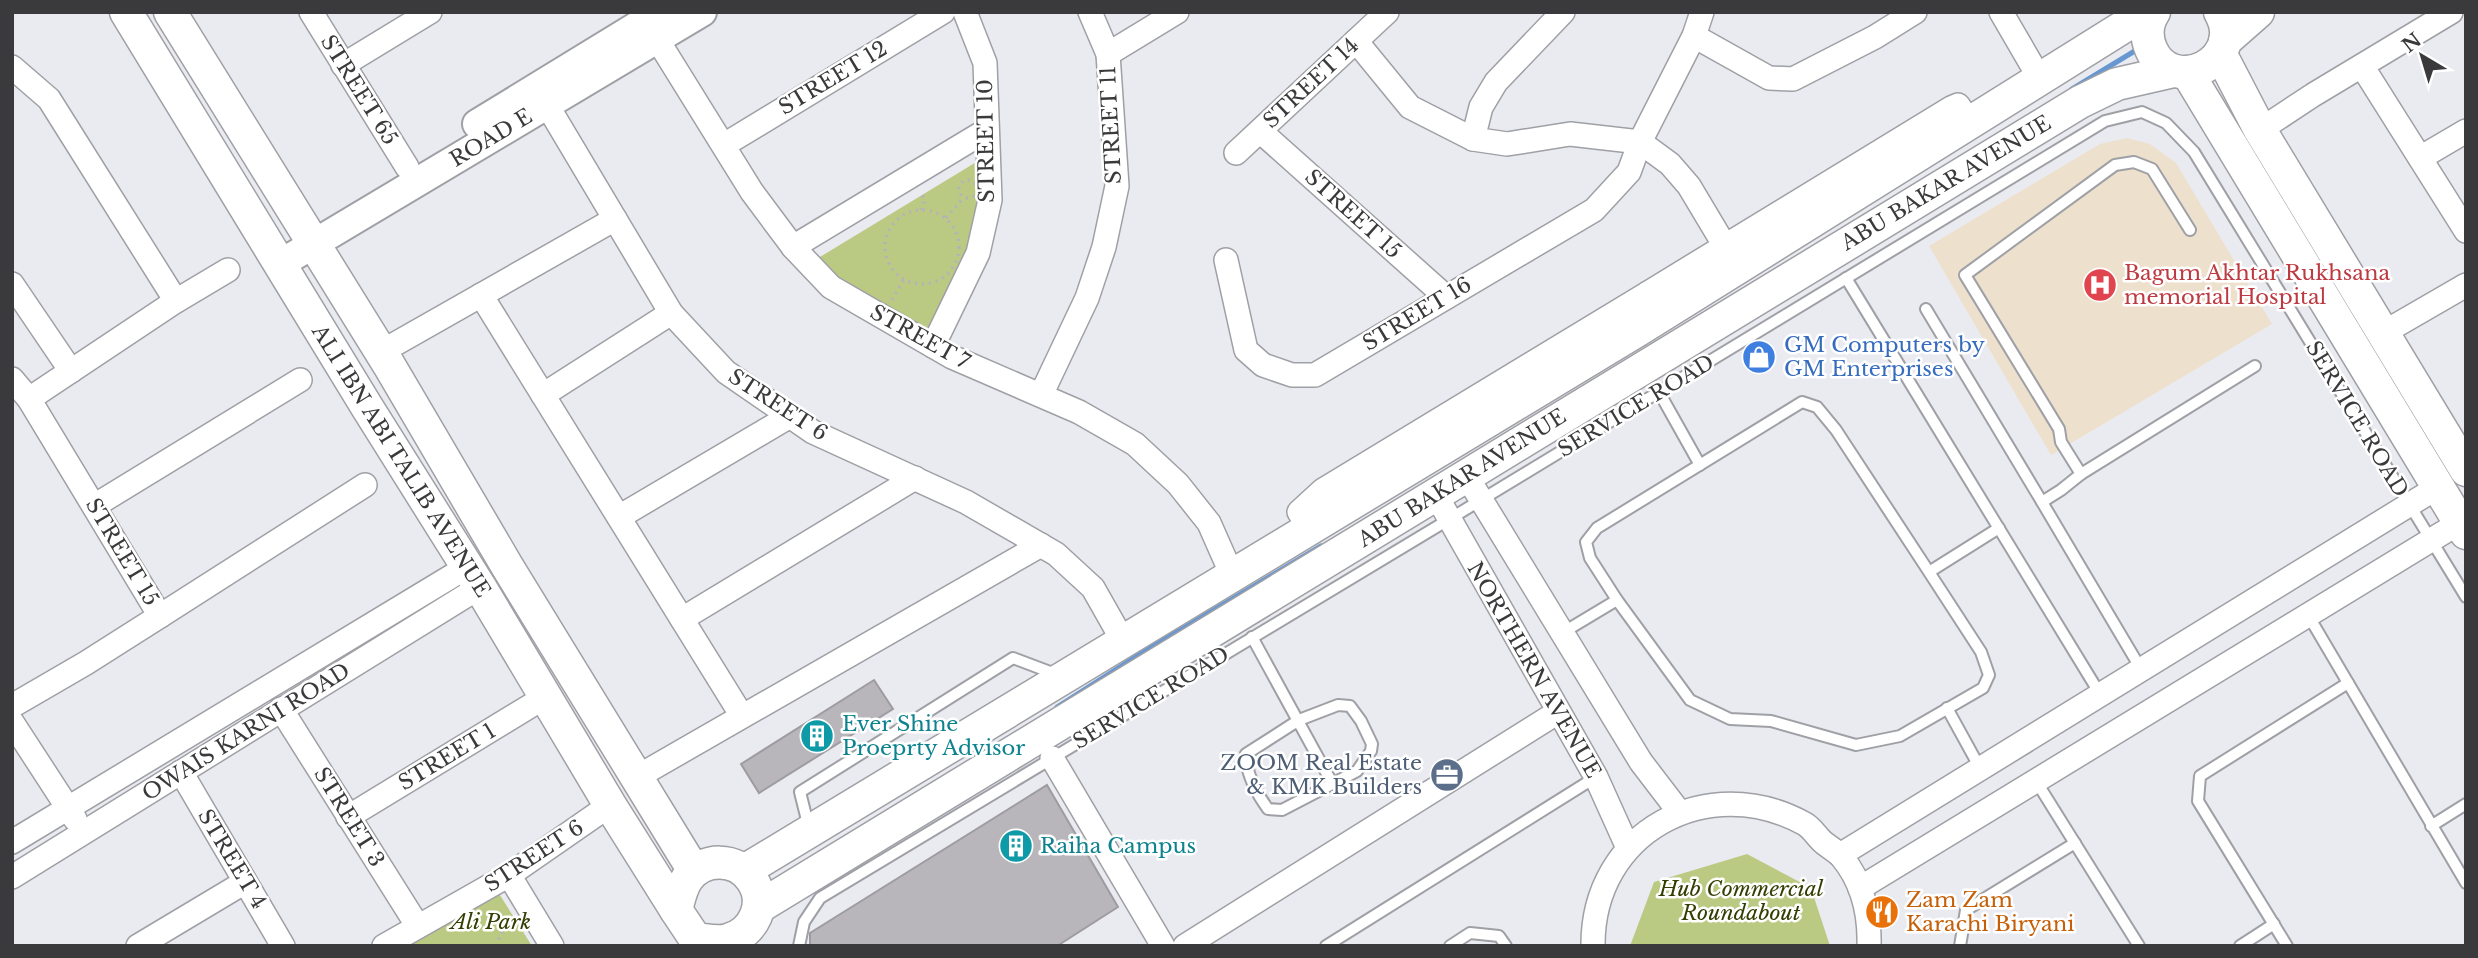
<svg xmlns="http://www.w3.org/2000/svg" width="2478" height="958" font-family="'Libre Baskerville',serif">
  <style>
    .medical { fill: #ede0cc }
    .green { fill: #bbca83 }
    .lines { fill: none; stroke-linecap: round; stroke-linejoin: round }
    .stream { stroke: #6797d2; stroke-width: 5 }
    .building { fill: #b8b6bb; stroke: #9e9ca1; stroke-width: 2 }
    .service-casing { stroke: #9fa0a5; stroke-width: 14 }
    .minor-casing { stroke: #9fa0a5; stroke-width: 26 }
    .tertiary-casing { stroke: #9fa0a5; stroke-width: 32 }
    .secondary-casing { stroke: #9fa0a5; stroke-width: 35 }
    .path { stroke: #b3b4b8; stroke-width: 3.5; stroke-dasharray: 2 5; stroke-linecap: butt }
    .service { stroke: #fff; stroke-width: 10 }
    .minor { stroke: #fff; stroke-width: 23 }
    .tertiary { stroke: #fff; stroke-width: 28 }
    .secondary { stroke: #fff; stroke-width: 32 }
    .labels { text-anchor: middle; stroke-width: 5; stroke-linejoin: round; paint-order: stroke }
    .street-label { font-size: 21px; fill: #3a3a3c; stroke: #fff }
    .health-label { font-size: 21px; fill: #be3a42; stroke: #fff; text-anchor: start }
    .shop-label { font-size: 21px; fill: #366cbe; stroke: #fff; text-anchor: start }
    .culture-label { font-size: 21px; fill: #0d838f; stroke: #fff; text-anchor: start }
    .service-label { font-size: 21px; fill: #4e5e75; stroke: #fff; text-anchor: end }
    .park-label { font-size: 21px; font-style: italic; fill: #353e02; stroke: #fff }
    .food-label { font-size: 21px; fill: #c56008; stroke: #fff; text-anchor: start }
  </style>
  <rect width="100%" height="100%" fill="#eaebf1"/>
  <polygon class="medical" points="2127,138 2150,144 2176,163 2272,324 2051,455 1929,246 2100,144"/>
  <g class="green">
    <polygon points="978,161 982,206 974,238 931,336 881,311 815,260"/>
    <polygon points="1747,854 1811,888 1830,946 1630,946 1654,882"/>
    <polygon points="498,892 532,946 404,946"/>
  </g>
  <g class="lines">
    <g class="stream">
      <polyline points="2072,89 2138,49"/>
      <polyline points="1057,707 1140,654 1321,546"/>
    </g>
  </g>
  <g class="building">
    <polygon points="874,680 893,709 759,793 741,764"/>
    <polygon points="1047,785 1118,907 1057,946 810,946 810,933"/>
  </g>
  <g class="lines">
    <g class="service-casing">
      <g id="service">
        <polyline points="1846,278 2100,694"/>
        <polyline points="1926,309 2042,502"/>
        <polyline points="1659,392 1700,465"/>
        <polyline points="2081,474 2255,366"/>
        <polyline points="1929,572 1981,652 1989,675 1983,688 1900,736 1856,745 1771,721 1730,719 1690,700 1617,600 1590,558 1586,542 1597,528 1802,402 1817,407 1836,430 1929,572 1999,528"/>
        <polyline points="2308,615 2466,883"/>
        <polyline points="1562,633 1617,600"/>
        <polyline points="1252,637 1332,783"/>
        <polyline points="2141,669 2042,502 2061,490 2081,474 2061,442 2059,429 1965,275 2115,165 2134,162 2152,169 2190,230"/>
        <path d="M1338 705 1350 706 1361 721 1372 744 1371 751 1357 771 1282 810 1268 809C1257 794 1246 773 1246 754L1299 720Z"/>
        <polyline points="1947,708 1980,768"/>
        <polyline points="2036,781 2139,946"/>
        <polyline points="2431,826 2466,804"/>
        <polyline points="809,828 800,792 1013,658 1058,675"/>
        <polyline points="799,946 804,922 820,898 1448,520 2105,121 2142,112 2166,123 2194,152 2466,597"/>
        <polyline points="1326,946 1596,777"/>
        <polyline points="1450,946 1470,933 1499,936 1506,946"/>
        <polyline points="1960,946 1966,910 2075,843"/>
        <polyline points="2240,946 2274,924"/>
        <polyline points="2287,946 2198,801 2200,776 2348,683"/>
      </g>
    </g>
    <g class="minor-casing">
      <g id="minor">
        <polyline points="311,12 407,167"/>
        <polyline points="1563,12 1496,82 1481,107 1473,139 1507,144 1570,134 1640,142 1670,164 1689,186 1738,268"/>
        <polyline points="2001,12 2040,79"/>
        <polyline points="1694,36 1769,78 1793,79 1875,37 1915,12"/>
        <polyline points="657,39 752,192 793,247 831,287 952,357 1079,412 1135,444 1178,484 1209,523 1232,575"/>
        <polyline points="1356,41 1410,107 1473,139"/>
        <polyline points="1108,54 1177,12"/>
        <polyline points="343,65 430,12"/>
        <polyline points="2362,66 2466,231"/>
        <polyline points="12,67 49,99 176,301"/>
        <polyline points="547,105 671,313 726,372 813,432 966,502 1056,554 1093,588 1123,641"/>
        <polyline points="2260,130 2313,95 2451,12"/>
        <polyline points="1260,131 1446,297"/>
        <polyline points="724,145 943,12"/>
        <polyline points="1236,153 1387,12"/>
        <polyline points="2420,158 2466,131"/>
        <polyline points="793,247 987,130"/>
        <polyline points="1226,260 1246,350 1263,365 1292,375 1315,375 1594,210 1629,172 1640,142 1694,36 1702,12"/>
        <polyline points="12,284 71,371"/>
        <polyline points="1648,293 1951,108 1958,105 1970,123"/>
        <polyline points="481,295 742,716"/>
        <polyline points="2383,333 2466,285"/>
        <polyline points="933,346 978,253 990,200 985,63 965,12"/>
        <polyline points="381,352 615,219"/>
        <polyline points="12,379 29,399 160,616 86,663 12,706"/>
        <polyline points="543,395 671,313"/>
        <polyline points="1041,395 1087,298 1104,247 1117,186 1108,54 1090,12"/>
        <polyline points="29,399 176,301 228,270"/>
        <polyline points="1466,475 1641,762 1680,813"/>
        <polyline points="1436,495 1596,777 1628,848"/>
        <polyline points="94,506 300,380"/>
        <polyline points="619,517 790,416"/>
        <polyline points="1310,528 1299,512 1323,490 1648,293 1660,316"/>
        <polyline points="160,616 365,485"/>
        <polyline points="682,619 915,478"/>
        <polyline points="281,709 417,925"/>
        <polyline points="12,722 75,819"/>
        <polyline points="1052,758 1163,946"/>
        <polyline points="181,772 283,946"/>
        <polyline points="637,777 1041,545"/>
        <polyline points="348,817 545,697"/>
        <polyline points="12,842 467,567"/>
        <polyline points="1840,855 2438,487"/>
        <polyline points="509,875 552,946"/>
        <polyline points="12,877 480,587"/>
        <polyline points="1860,888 2459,523"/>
        <polyline points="138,946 245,882"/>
        <polyline points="384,946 509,875 610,805"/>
        <polyline points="1185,946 1558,712"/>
        <path d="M1593 946C1592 832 1708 770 1805 824 1813 829 1817 837 1824 843 1829 847 1836 851 1841 856 1862 881 1870 914 1869 946"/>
      </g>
    </g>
    <g class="tertiary-casing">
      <g id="tertiary">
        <polyline points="477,124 660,12"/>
        <polyline points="280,264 702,12"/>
      </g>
    </g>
    <g class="secondary-casing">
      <g id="secondary">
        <polyline points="126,12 367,407 480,587 610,805 676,910"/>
        <polyline points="170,12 389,365 507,566 694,871"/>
        <path d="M2154 12C2146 24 2146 37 2151 49 2172 98 2248 61 2220 12"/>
        <polyline points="2225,41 2258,12"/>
        <polyline points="2220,53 2260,130 2466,470"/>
        <polyline points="2187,72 2466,533"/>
        <polyline points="744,871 1638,330 2147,12"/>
        <polyline points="759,907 2080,102 2117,84 2174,71"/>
        <path d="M696 939C707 940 718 943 728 940 754 933 768 903 752 880 737 857 703 857 687 879 681 888 679 899 676 910L700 946"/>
      </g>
    </g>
    <g class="path">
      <circle cx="968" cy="189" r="9"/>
      <polyline points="921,210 925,200 921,193"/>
      <circle cx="922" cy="247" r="37"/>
      <polyline points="946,218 964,197"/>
      <polyline points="892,300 904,279"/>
      <polyline points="496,946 509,915"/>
    </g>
    <use href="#service" class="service"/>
    <use href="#minor" class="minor"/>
    <use href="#tertiary" class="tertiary"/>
    <use href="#secondary" class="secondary"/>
  </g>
  <defs>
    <g id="hospital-disc" transform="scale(1.75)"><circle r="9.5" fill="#e0444e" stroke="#fff"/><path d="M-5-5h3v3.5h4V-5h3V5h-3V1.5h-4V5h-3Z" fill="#fff"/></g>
    <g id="shop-disc" transform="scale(1.75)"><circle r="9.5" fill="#3f7fe0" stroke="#fff"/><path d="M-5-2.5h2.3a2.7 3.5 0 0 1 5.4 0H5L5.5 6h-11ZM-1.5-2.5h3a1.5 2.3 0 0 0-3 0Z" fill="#fff"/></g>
    <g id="building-disc" transform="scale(1.75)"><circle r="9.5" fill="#0f9aa8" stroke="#fff"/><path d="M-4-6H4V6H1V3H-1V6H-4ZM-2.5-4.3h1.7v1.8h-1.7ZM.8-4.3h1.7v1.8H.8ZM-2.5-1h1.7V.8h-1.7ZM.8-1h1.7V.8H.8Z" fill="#fff"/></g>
    <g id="office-disc" transform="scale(1.75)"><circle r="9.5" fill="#5c6f8a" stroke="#fff"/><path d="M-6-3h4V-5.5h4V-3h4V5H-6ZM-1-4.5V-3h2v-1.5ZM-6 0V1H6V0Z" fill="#fff"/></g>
    <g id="restaurant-disc" transform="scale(1.75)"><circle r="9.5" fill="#e8710a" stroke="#fff"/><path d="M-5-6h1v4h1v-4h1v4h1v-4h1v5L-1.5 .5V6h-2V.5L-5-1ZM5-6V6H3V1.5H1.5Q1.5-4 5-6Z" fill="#fff"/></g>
  </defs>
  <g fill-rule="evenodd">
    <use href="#hospital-disc" x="2100" y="285"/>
    <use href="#shop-disc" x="1759" y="357"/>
    <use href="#building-disc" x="817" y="736"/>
    <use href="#office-disc" x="1447" y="775"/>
    <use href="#building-disc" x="1016" y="846"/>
    <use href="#restaurant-disc" x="1882" y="912"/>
  </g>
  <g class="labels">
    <g class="street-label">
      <text transform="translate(833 78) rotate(-31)" y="7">STREET 12</text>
      <text transform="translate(1311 83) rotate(-43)" y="7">STREET 14</text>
      <text transform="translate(359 90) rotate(58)" y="7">STREET 65</text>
      <text transform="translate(1111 125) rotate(-93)" y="7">STREET 11</text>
      <text transform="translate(491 138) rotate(-31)" y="7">ROAD E</text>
      <text transform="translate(986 141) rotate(-91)" y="7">STREET 10</text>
      <text transform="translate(1946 183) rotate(-31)" y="7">ABU BAKAR AVENUE</text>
      <text transform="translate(1353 214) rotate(42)" y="7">STREET 15</text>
      <text transform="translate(1417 314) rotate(-31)" y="7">STREET 16</text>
      <text transform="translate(920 337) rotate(29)" y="7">STREET 7</text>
      <text transform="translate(778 405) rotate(33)" y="7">STREET 6</text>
      <text transform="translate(1636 406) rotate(-31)" y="7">SERVICE ROAD</text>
      <text transform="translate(2357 419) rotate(59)" y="7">SERVICE ROAD</text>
      <text transform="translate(401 461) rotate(58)" y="7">ALI IBN ABI TALIB AVENUE</text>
      <text transform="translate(1462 478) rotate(-32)" y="7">ABU BAKAR AVENUE</text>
      <text transform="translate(122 552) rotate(59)" y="7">STREET 15</text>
      <text transform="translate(1534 670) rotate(60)" y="7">NORTHERN AVENUE</text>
      <text transform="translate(1151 698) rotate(-31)" y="7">SERVICE ROAD</text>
      <text transform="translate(246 732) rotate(-32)" y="7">OWAIS KARNI ROAD</text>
      <text transform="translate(447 757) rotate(-31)" y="7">STREET 1</text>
      <text transform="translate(349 817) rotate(58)" y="7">STREET 3</text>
      <text transform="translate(534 856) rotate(-33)" y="7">STREET 6</text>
      <text transform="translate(232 859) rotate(59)" y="7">STREET 4</text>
    </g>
    <g class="health-label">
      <text x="2124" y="280">Bagum Akhtar Rukhsana<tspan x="2124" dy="24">memorial Hospital</tspan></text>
    </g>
    <g class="shop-label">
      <text x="1784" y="352">GM Computers by<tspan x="1784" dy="24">GM Enterprises</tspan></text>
    </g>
    <g class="culture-label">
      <text x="842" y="731">Ever Shine<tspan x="842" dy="24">Proeprty Advisor</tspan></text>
      <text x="1040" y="853">Raiha Campus</text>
    </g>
    <g class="service-label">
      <text x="1422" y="770">ZOOM Real Estate<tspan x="1422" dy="24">&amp; KMK Builders</tspan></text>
    </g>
    <g class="park-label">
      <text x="1741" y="896">Hub Commercial<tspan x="1741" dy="24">Roundabout</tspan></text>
      <text x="491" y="929">Ali Park</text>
    </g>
    <g class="food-label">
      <text x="1906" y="907">Zam Zam<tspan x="1906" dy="24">Karachi Biryani</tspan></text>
    </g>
  </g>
  <rect width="2478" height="958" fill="none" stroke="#3a3a3c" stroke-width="28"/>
  <g transform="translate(2422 56) rotate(322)" stroke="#ffffff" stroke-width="5" paint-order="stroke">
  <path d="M0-5L12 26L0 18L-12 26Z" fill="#3a3a3c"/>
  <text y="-10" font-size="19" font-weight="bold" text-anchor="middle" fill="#3a3a3c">N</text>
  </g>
</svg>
